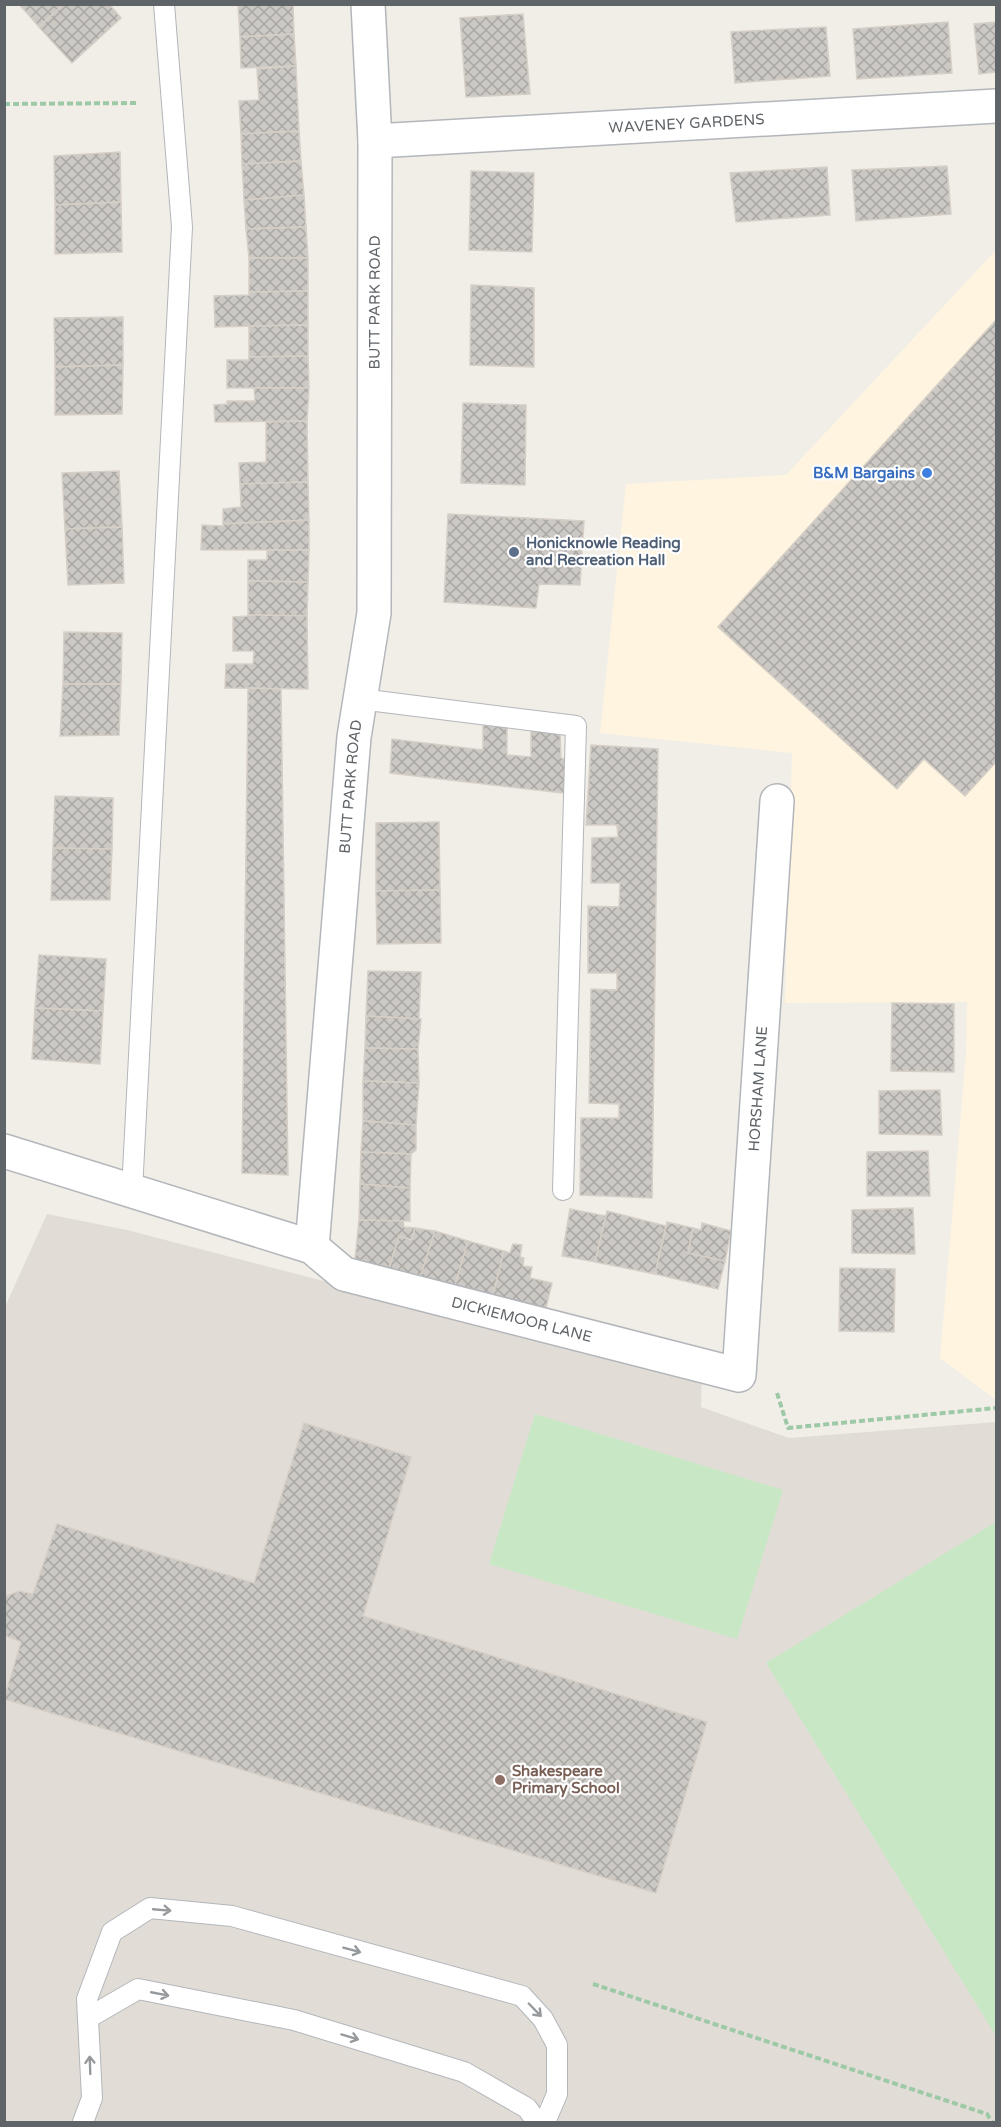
<svg xmlns="http://www.w3.org/2000/svg" width="1001" height="2127" font-family="'Varela Round',sans-serif">
  <style>
    .commercial { fill: #fef4e0 }
    .education { fill: #e1ddd6 }
    .pitch { fill: #c8e8c5 }
    .building { fill: url(#building-cross-hatch); stroke: #d6cfc6; stroke-width: 1.5 }
    .lines { fill: none; stroke-linecap: round; stroke-linejoin: round }
    .service-casing { stroke: #b3b6ba; stroke-width: 22 }
    .minor-casing { stroke: #b3b6ba; stroke-width: 36 }
    .path { stroke: #9ec9a7; stroke-width: 4; stroke-dasharray: 6 3; stroke-linecap: butt }
    .service { stroke: #fff; stroke-width: 20 }
    .minor { stroke: #fff; stroke-width: 33 }
    .oneway { stroke: #979a9d }
    .shop-dot { fill: #3f7fe0; stroke: #fff; stroke-width: 2 }
    .service-dot { fill: #5c6f8a; stroke: #fff; stroke-width: 2 }
    .education-dot { fill: #8d6e63; stroke: #fff; stroke-width: 2 }
    .labels { text-anchor: middle; stroke-width: 4.5; stroke-linejoin: round; paint-order: stroke }
    .street-label { font-size: 15px; fill: #5f6468; stroke: #fff }
    .shop-label { font-size: 15px; font-weight: bold; fill: #366cbe; stroke: #fff; text-anchor: end }
    .service-label { font-size: 15px; font-weight: bold; fill: #4e5e75; stroke: #fff; text-anchor: start }
    .education-label { font-size: 15px; font-weight: bold; fill: #785e54; stroke: #fff; text-anchor: start }
  </style>
  <defs>
    <pattern id="building-cross-hatch" width="8" height="8" patternUnits="userSpaceOnUse" patternTransform="scale(1.5)"><rect width="8" height="8" fill="#ccc9c5"/><path d="M0 0l8 8M0 8l8-8" fill="none" stroke="#a9a7a4"/></pattern>
  </defs>
  <rect width="100%" height="100%" fill="#f1eee8"/>
  <polygon class="commercial" points="996,250 996,1400 940,1358 966,1054 967,1002 785,1003 792,753 600,733 626,484 786,475"/>
  <polygon class="education" points="47,1214 127,1230 702,1379 701,1407 789,1438 996,1422 996,2122 5,2122 4,1309"/>
  <g class="pitch">
    <polygon points="535,1414 783,1490 737,1639 489,1564"/>
    <polygon points="996,1522 996,2036 766,1663"/>
  </g>
  <g class="building">
    <polygon points="19,4 64,4 39,27"/>
    <polygon points="64,4 109,4 121,18 72,63 39,27"/>
    <polygon points="293,4 294,34 240,37 238,5"/>
    <polygon points="523,14 530,94 466,97 460,18"/>
    <polygon points="948,22 952,73 857,79 853,29"/>
    <polygon points="996,22 996,72 979,74 974,24"/>
    <polygon points="826,27 830,76 735,83 731,32"/>
    <polygon points="294,34 296,66 241,68 240,37"/>
    <polygon points="296,66 299,131 241,134 239,101 259,100 257,69"/>
    <polygon points="299,131 301,161 242,164 241,134"/>
    <polygon points="120,152 121,202 55,205 54,156"/>
    <polygon points="301,161 304,195 244,200 242,164"/>
    <polygon points="947,166 951,214 856,221 852,170"/>
    <polygon points="827,167 830,215 736,222 730,173"/>
    <polygon points="471,171 534,173 532,252 469,250"/>
    <polygon points="304,195 306,227 246,229 244,200"/>
    <polygon points="121,202 122,252 55,254 55,205"/>
    <polygon points="306,227 308,258 249,258 246,229"/>
    <polygon points="249,258 308,258 308,291 249,292"/>
    <polygon points="471,285 534,288 534,367 470,365"/>
    <polygon points="308,291 308,325 215,327 214,296 249,295 249,292"/>
    <polygon points="123,317 123,365 55,367 54,318"/>
    <polygon points="996,320 996,762 965,796 924,759 897,789 718,627"/>
    <polygon points="308,325 308,356 249,357 249,326"/>
    <polygon points="308,356 309,388 227,388 227,360 249,360 249,357"/>
    <polygon points="123,365 122,414 55,415 55,367"/>
    <polygon points="254,388 309,388 307,421 215,422 214,405 227,404 227,401 255,401"/>
    <polygon points="463,403 526,405 525,485 461,483"/>
    <polygon points="307,421 308,482 240,484 239,463 266,462 266,422"/>
    <polygon points="119,471 122,527 65,529 62,473"/>
    <polygon points="308,482 309,520 223,524 223,509 241,507 240,484"/>
    <polygon points="448,514 584,521 580,585 539,584 536,608 444,602"/>
    <polygon points="309,520 309,550 201,550 202,525 223,526 223,524"/>
    <polygon points="122,527 124,583 68,585 65,529"/>
    <polygon points="267,550 309,550 308,582 248,581 248,560 267,560"/>
    <polygon points="248,581 308,582 307,616 248,615"/>
    <polygon points="248,615 307,616 308,689 225,688 226,664 253,664 254,651 233,651 233,617 248,616"/>
    <polygon points="64,632 122,633 121,684 63,684"/>
    <polygon points="63,684 121,684 119,735 60,736"/>
    <polygon points="248,688 281,689 288,1175 242,1173"/>
    <polygon points="483,725 507,727 507,755 531,757 531,728 560,731 561,758 570,760 571,794 390,773 392,739 483,750"/>
    <polygon points="591,745 658,749 652,1198 580,1195 581,1118 619,1118 619,1104 589,1103 591,989 617,990 617,973 588,973 588,906 619,907 620,883 591,883 592,838 618,837 617,825 586,825"/>
    <polygon points="55,796 113,798 112,849 53,848"/>
    <polygon points="439,822 440,890 376,891 376,823"/>
    <polygon points="53,848 112,849 110,900 51,900"/>
    <polygon points="440,890 441,943 377,944 376,891"/>
    <polygon points="39,955 106,959 103,1011 35,1008"/>
    <polygon points="368,971 421,972 419,1019 366,1016"/>
    <polygon points="892,1003 954,1004 954,1072 891,1071"/>
    <polygon points="35,1008 103,1011 100,1064 32,1059"/>
    <polygon points="366,1016 421,1019 418,1049 365,1048"/>
    <polygon points="365,1048 418,1049 419,1083 363,1081"/>
    <polygon points="363,1081 419,1083 416,1125 363,1121"/>
    <polygon points="940,1090 942,1135 879,1134 879,1091"/>
    <polygon points="363,1121 416,1125 416,1150 411,1154 361,1152"/>
    <polygon points="928,1151 930,1196 867,1196 867,1152"/>
    <polygon points="361,1152 411,1154 410,1188 360,1184"/>
    <polygon points="360,1184 410,1188 410,1221 359,1220"/>
    <polygon points="913,1208 915,1254 852,1253 852,1210"/>
    <polygon points="570,1209 606,1216 595,1262 562,1256"/>
    <polygon points="607,1211 666,1226 655,1274 595,1262"/>
    <polygon points="359,1220 403,1221 404,1227 415,1228 412,1240 399,1236 389,1269 355,1259"/>
    <polygon points="667,1222 693,1228 688,1253 725,1261 718,1289 655,1274"/>
    <polygon points="702,1223 731,1231 725,1261 688,1253 693,1228 701,1230"/>
    <polygon points="415,1228 435,1231 420,1278 389,1269 399,1236 412,1240"/>
    <polygon points="435,1231 468,1241 454,1289 420,1278"/>
    <polygon points="468,1241 504,1251 492,1299 454,1289"/>
    <polygon points="513,1244 522,1245 520,1257 524,1258 523,1266 532,1267 530,1278 552,1283 545,1312 492,1299 504,1251 510,1253"/>
    <polygon points="840,1268 895,1269 894,1332 839,1331"/>
    <polygon points="304,1423 411,1457 363,1616 707,1722 656,1893 4,1699 21,1642 4,1635 4,1597 19,1591 33,1594 57,1524 254,1583"/>
  </g>
  <g class="lines">
    <g class="service-casing">
      <g id="service">
        <polyline points="360,699 576,726 563,1190"/>
        <polyline points="132,1191 182,227 164,4"/>
        <polyline points="88,2018 138,1989 294,2020 464,2072 527,2108 537,2122"/>
        <polyline points="83,2122 92,2098 87,1999 112,1932 150,1908 232,1916 522,1996 543,2019 557,2045 557,2094 545,2122"/>
      </g>
    </g>
    <g class="minor-casing">
      <g id="minor">
        <path id="s1" d="M375 141 996 106"/>
        <path id="s2" d="M4 1151 312 1247 344 1274 739 1375 777 801"/>
        <path id="s3" d="M312 1247 354 737 374 613 375 141 368 4"/>
      </g>
    </g>
    <g class="path">
      <polyline points="4,104 139,103"/>
      <polyline points="777,1393 788,1428 996,1408"/>
      <polyline points="593,1984 987,2114 992,2122"/>
    </g>
    <use href="#service" class="service"/>
    <use href="#minor" class="minor"/>
  </g>
  <defs><path id="oneway-shaft" d="M-6 0H5M1.5-3L5.5 0L1.5 3" fill="none" stroke-width="1.6" stroke-linecap="round" stroke-linejoin="round" transform="scale(1.5)"/></defs>
  <g class="oneway">
    <use href="#oneway-shaft" transform="translate(162 1910) rotate(5)"/>
    <use href="#oneway-shaft" transform="translate(352 1950) rotate(15)"/>
    <use href="#oneway-shaft" transform="translate(160 1994) rotate(11)"/>
    <use href="#oneway-shaft" transform="translate(535 2010) rotate(46)"/>
    <use href="#oneway-shaft" transform="translate(350 2037) rotate(17)"/>
    <use href="#oneway-shaft" transform="translate(90 2065) rotate(-92)"/>
  </g>
  <circle class="shop-dot" cx="927" cy="473" r="6"/>
  <circle class="service-dot" cx="514" cy="552" r="6"/>
  <circle class="education-dot" cx="500" cy="1780" r="6"/>
  <g class="labels">
    <g class="street-label">
      <text dy="5" stroke="none"><textPath href="#s1" startOffset="312">WAVENEY GARDENS</textPath></text>
      <text dy="5" stroke="none"><textPath href="#s3" startOffset="948">BUTT PARK ROAD</textPath></text>
      <text dy="5" stroke="none"><textPath href="#s3" startOffset="462">BUTT PARK ROAD</textPath></text>
      <text dy="5" stroke="none"><textPath href="#s2" startOffset="1059">HORSHAM LANE</textPath></text>
      <text dy="5" stroke="none"><textPath href="#s2" startOffset="548">DICKIEMOOR LANE</textPath></text>
    </g>
    <g class="shop-label">
      <text x="915" y="478">B&amp;M Bargains</text>
    </g>
    <g class="service-label">
      <text x="526" y="548">Honicknowle Reading<tspan x="526" dy="17">and Recreation Hall</tspan></text>
    </g>
    <g class="education-label">
      <text x="512" y="1776">Shakespeare<tspan x="512" dy="17">Primary School</tspan></text>
    </g>
  </g>
  <rect width="1001" height="2127" fill="none" stroke="#5f6468" stroke-width="12"/>
</svg>
